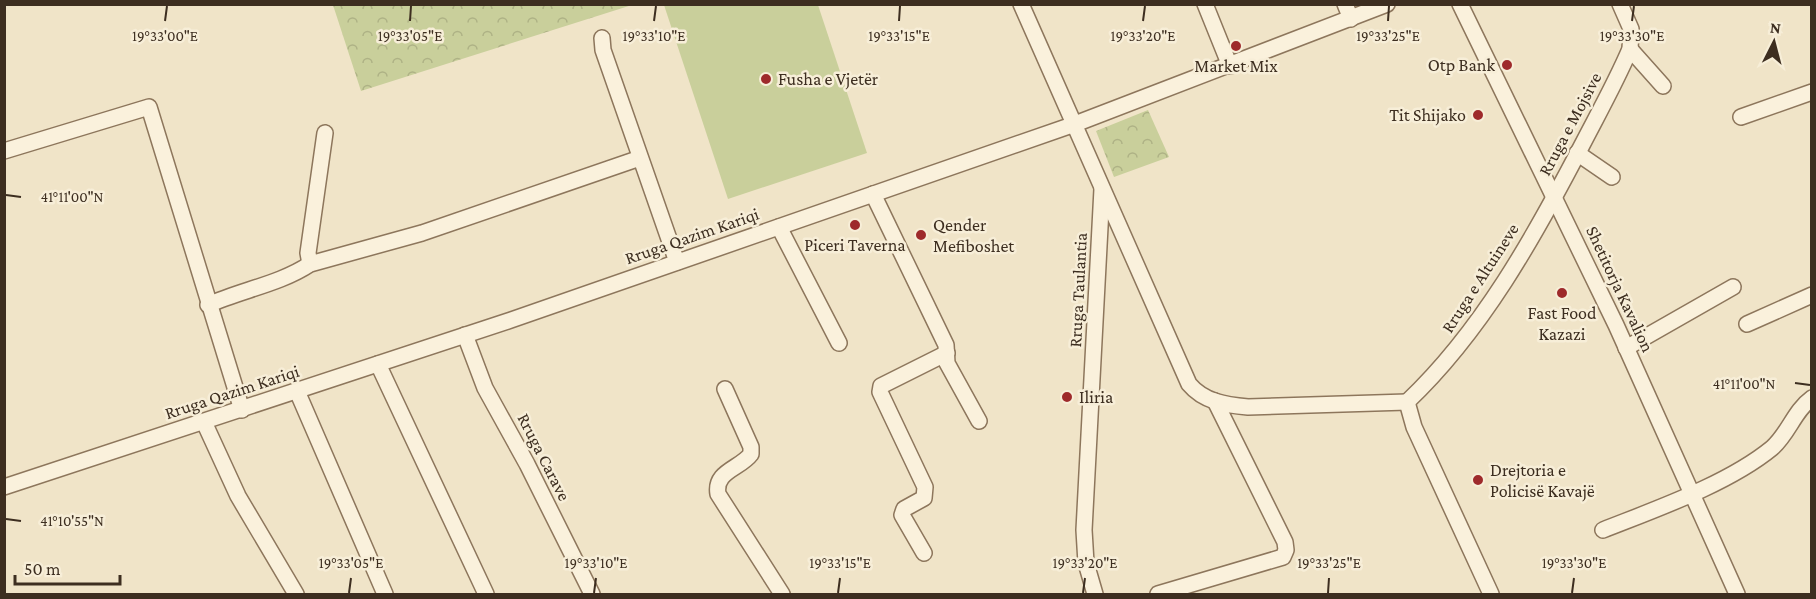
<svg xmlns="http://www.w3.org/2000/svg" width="1816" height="599" font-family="'Crimson Pro',serif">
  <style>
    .forest { fill: url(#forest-crowns) }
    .pitch { fill: #c9cf9b }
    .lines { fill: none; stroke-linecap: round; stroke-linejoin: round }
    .minor-casing { stroke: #8d765c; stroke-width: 18 }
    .minor { stroke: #faf1dc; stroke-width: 15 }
    .ticks { fill: none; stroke: #3d2e20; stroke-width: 2 }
    .poi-dot { fill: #9e2a2b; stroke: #f7eed8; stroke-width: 2 }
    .labels { text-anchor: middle; stroke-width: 5; stroke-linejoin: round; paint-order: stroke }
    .poi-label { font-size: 18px; fill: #3d2e20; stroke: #f7eed8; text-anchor: start }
    .street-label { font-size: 18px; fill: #3d2e20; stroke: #f7eed8 }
    .ticks-label { font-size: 15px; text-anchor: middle; fill: #3d2e20; stroke: #f7eed8; stroke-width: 5; stroke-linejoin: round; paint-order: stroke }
  </style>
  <defs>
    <pattern id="forest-crowns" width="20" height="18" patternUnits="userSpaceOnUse" patternTransform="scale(1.5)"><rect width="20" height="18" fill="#c9cf9b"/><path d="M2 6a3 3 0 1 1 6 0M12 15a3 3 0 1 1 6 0" fill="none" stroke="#aeb285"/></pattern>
  </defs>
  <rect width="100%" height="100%" fill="#f0e4c8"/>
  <g class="forest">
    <polygon points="333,5 333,4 632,5 361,91"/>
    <polygon points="1148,110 1169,157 1114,177 1096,131"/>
  </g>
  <polygon class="pitch" points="664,5 818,5 867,153 728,199"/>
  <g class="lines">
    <g class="minor-casing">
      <g id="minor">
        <path d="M1021 4 1189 384C1204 402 1226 405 1248 407L1407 402"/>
        <polyline points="1205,4 1230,66"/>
        <polyline points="1345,4 1351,19"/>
        <polyline points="1460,4 1616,325 1737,594"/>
        <polyline points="602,38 603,50 677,262"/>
        <polyline points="1630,49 1663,86"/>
        <polyline points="1741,117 1812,92"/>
        <polyline points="4,151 149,107 242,410"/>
        <polyline points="1577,153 1612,177"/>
        <polyline points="873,194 946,345 947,363 979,421"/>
        <polyline points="779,227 839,343"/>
        <polyline points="310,264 308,253 325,133"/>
        <path d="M208 305C241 290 280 284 310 264L422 233 640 158"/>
        <polyline points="1747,324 1812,295"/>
        <polyline points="465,335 485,388 527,464 592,594"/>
        <polyline points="1626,348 1733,287"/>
        <polyline points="378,364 486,594"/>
        <path d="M725 389 751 447V454C740 469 714 471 718 494L782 594"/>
        <polyline points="297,391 385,594"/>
        <path d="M1407 402C1482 331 1534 237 1581 147 1598 114 1616 82 1630 49L1631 29 1620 4"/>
        <polyline points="1407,402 1414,427 1491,594"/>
        <polyline points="204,422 238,496 296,594"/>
        <polyline points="4,487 511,320 1075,124 1387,4"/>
        <path d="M1603 530C1656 509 1728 484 1772 448 1789 433 1794 411 1812 398"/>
        <polyline points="924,553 902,515 904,509 924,498 925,487 880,392 881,386 947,353"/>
        <polyline points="1095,594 1086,563 1084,530 1102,189"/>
        <polyline points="1158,594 1283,557 1286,550 1285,542 1215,401"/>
      </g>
    </g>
    <use href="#minor" class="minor"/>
  </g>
  <path class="ticks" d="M165 21 167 6M410 21 411 6M654 21 656 6M899 21 900 6M1143 21 1145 6M1388 21 1389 6M1632 21 1634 6M6 195 21 197M1795 383 1810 385M6 519 21 521M349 593 351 578M594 593 596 578M838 593 840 578M1083 593 1085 578M1328 593 1329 578M1572 593 1574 578"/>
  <g class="poi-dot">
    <circle cx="1236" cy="46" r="6"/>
    <circle cx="1507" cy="65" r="6"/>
    <circle cx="766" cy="79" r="6"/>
    <circle cx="1478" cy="115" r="6"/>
    <circle cx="855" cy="225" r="6"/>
    <circle cx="921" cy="235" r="6"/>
    <circle cx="1562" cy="293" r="6"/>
    <circle cx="1067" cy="397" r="6"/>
    <circle cx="1478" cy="480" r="6"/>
  </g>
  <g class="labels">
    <g class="poi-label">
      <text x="1495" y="71" text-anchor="end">Otp Bank</text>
      <text x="1236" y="72" text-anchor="middle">Market Mix</text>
      <text x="778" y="85">Fusha e Vjetër</text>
      <text x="1466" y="121" text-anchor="end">Tit Shijako</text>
      <text x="933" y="231">Qender<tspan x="933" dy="21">Mefiboshet</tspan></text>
      <text x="855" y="251" text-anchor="middle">Piceri Taverna</text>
      <text x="1562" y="319" text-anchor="middle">Fast Food<tspan x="1562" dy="21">Kazazi</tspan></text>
      <text x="1079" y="403">Iliria</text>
      <text x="1490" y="476">Drejtoria e<tspan x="1490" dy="21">Policisë Kavajë</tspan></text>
    </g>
    <g class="street-label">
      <text transform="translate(1570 124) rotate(-62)" y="6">Rruga e Mojsive</text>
      <text transform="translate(692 236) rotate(-19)" y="6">Rruga Qazim Kariqi</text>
      <text transform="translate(1480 278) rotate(-57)" y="6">Rruga e Altuineve</text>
      <text transform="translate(1620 289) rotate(65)" y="6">Shetitorja Kavalion</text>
      <text transform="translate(1078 290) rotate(-87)" y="6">Rruga Taulantia</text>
      <text transform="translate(232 392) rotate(-18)" y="6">Rruga Qazim Kariqi</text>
      <text transform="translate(544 457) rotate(63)" y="6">Rruga Carave</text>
    </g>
  </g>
  <g class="ticks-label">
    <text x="165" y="41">19°33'00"E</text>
    <text x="410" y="41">19°33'05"E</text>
    <text x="654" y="41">19°33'10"E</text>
    <text x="899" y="41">19°33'15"E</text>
    <text x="1143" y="41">19°33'20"E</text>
    <text x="1388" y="41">19°33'25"E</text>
    <text x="1632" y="41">19°33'30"E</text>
    <text x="72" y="202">41°11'00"N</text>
    <text x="1744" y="389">41°11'00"N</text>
    <text x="72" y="526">41°10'55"N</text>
    <text x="351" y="568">19°33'05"E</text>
    <text x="596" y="568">19°33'10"E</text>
    <text x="840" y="568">19°33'15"E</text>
    <text x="1085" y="568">19°33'20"E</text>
    <text x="1329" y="568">19°33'25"E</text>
    <text x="1574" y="568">19°33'30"E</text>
  </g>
  <rect width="1816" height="599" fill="none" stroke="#3d2e20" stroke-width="12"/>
  <g transform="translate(1774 42) rotate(6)" stroke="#f7eed8" stroke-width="4.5" paint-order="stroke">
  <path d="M0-4.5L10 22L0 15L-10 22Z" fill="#3d2e20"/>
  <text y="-9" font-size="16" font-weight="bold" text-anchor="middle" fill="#3d2e20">N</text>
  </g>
  <path d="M15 575v9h105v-9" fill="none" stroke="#3d2e20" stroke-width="3"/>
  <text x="24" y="575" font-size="18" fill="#3d2e20" stroke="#f7eed8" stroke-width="4.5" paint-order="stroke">50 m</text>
</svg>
